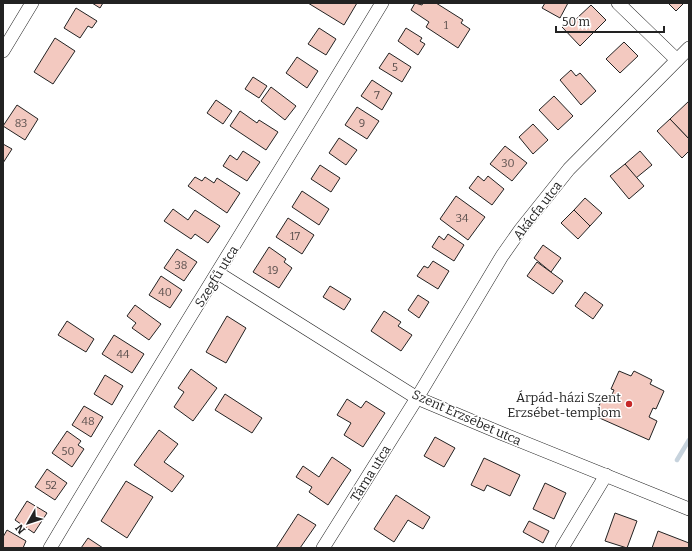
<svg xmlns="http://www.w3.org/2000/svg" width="692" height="551" font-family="Bitter,serif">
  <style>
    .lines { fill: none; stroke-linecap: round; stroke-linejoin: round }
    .stream { stroke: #c7d3dd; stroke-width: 4.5 }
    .building { fill: #f3c9c0; stroke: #222 }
    .street-casing { stroke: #222; stroke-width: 14 }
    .street { stroke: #fff; stroke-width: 13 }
    .poi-dot { fill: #c62828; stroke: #fff; stroke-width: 1.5 }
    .labels { text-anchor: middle; stroke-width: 3; stroke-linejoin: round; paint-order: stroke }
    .number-label { font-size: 11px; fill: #564c4a }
    .street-label { font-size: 13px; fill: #222; stroke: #fff }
    .poi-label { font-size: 13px; fill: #222; stroke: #fff; text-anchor: end }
  </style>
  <rect width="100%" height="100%" fill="#fff"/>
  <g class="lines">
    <polyline class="stream" points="677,460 689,440"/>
  </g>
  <g class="building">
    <polygon points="92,3 103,3 100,8"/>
    <polygon points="308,3 357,3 344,25"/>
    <polygon points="415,3 422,5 423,3 436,3 463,20 461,23 470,29 458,48 426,27 429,22 411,10"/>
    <polygon points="545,3 568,3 560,18 542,8"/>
    <polygon points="668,3 684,3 676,11"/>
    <polygon points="591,5 606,20 580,46 562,27 573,16 576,19"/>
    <polygon points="76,8 97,21 92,28 88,26 80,38 64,28"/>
    <polygon points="319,28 336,39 326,55 308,44"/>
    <polygon points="406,28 422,38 420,41 425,44 418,55 398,41"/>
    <polygon points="55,38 75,51 53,84 34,72"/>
    <polygon points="624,42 638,56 620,73 606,59"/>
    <polygon points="389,53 411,67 402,82 379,68"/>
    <polygon points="297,57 318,71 307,88 286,73"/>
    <polygon points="571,70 576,76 580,73 596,91 581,105 560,80"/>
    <polygon points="253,77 267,86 259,98 245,89"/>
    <polygon points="372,80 392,93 382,110 361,96"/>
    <polygon points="271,87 296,106 285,120 261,101"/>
    <polygon points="554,96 573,116 558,130 539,110"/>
    <polygon points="216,100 232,111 223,124 207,113"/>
    <polygon points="689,101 689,139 670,119"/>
    <polygon points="17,105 38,119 25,140 3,126"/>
    <polygon points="357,107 379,121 367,139 345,125"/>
    <polygon points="240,111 257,123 259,120 278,132 266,150 230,126"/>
    <polygon points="670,119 689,139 689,151 682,158 657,131"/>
    <polygon points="533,124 548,140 533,154 519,137"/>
    <polygon points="339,138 357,150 346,165 329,153"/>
    <polygon points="3,144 12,149 3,163"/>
    <polygon points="505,146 527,163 512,181 490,164"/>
    <polygon points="243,151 260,162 247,181 223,166 230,155 237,160"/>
    <polygon points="640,151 652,165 636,178 625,164"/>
    <polygon points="625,164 644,186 629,199 610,176"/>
    <polygon points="320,165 340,178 331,192 311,179"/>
    <polygon points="478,176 484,181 488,176 504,189 492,205 469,188"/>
    <polygon points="195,177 202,181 205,177 214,183 217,178 240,193 227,213 188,186"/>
    <polygon points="302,191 329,209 319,225 292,207"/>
    <polygon points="456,196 485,217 468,240 440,219"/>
    <polygon points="585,198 602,213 590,226 574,210"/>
    <polygon points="173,209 188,220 195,210 220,226 208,243 195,234 191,239 164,221"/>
    <polygon points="574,210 590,226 578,239 561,223"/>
    <polygon points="288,218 314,235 302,254 276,237"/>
    <polygon points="448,234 464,245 454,261 432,247 439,236 444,240"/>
    <polygon points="543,245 561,258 551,272 534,258"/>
    <polygon points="269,247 286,259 284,262 292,268 279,288 253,272"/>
    <polygon points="177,249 197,262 184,281 164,268"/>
    <polygon points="433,261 449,271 438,289 417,276 424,266 428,268"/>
    <polygon points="537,262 563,281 553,294 527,276"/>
    <polygon points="161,276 182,290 170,308 149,295"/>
    <polygon points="330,286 351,299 344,310 323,297"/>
    <polygon points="585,292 603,305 593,319 575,306"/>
    <polygon points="418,295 429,302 419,318 408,310"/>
    <polygon points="135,305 161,324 149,340 132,328 136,323 127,316"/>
    <polygon points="384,311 401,322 398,326 412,335 401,351 371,331"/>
    <polygon points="227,316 246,328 226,363 206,352"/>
    <polygon points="67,321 94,339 86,352 58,335"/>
    <polygon points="114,335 144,354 132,373 102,354"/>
    <polygon points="191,369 217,388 193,421 174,407 184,392 178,388"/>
    <polygon points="619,371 631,376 634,371 652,380 650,384 664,391 656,409 653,408 649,417 657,421 649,440 595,416 603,396 610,399 614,390 611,389"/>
    <polygon points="105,375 123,386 112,405 94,394"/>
    <polygon points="225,394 262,418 252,433 215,410"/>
    <polygon points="347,399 361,408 366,401 385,413 363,447 344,435 351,423 337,415"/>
    <polygon points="84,406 103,417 91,437 72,425"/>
    <polygon points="159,430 178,444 164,462 184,476 172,492 134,465"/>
    <polygon points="67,431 81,441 78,445 84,449 72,467 52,453"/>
    <polygon points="435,437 455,448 444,467 424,456"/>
    <polygon points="332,457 351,470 328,505 309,492 312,487 296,477 303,466 319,477"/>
    <polygon points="484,458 520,475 510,496 487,485 484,491 471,485"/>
    <polygon points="47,469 67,483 55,500 35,487"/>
    <polygon points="126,481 153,497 127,538 101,521"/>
    <polygon points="545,483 566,493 554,519 533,509"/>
    <polygon points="396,495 430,517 423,529 408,520 394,542 374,529"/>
    <polygon points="27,501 47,513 34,533 15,520"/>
    <polygon points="615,513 637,521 627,548 605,541"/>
    <polygon points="298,514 316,525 300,548 276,548"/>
    <polygon points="529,521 549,531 543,543 523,532"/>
    <polygon points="7,530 26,541 23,548 3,548 3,537"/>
    <polygon points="658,531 689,543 689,548 652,548"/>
    <polygon points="88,538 103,548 81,548"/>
  </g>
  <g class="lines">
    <g class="street-casing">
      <g id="street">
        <polyline points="618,3 677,60"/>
        <polyline points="3,51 32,3"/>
        <polyline points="218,273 417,398 503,434 689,509"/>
        <path d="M50 548C159 365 272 185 382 3"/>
        <polyline points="323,548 417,398 502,256 521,229 569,169 689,48"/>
        <polyline points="562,548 606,475"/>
      </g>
    </g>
    <use href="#street" class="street"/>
  </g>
  <circle class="poi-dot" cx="629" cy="404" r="4"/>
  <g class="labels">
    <g class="number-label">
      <text x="446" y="29">1</text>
      <text x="395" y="71">5</text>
      <text x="377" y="99">7</text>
      <text x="21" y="127">83</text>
      <text x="362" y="127">9</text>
      <text x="508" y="167">30</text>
      <text x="462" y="222">34</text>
      <text x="295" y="240">17</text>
      <text x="181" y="269">38</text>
      <text x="273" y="274">19</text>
      <text x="165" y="296">40</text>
      <text x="123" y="358">44</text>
      <text x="88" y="425">48</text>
      <text x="68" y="455">50</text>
      <text x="51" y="489">52</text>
    </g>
    <g class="street-label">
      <text transform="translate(537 210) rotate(-52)" y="5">Akácfa utca</text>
      <text transform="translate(216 276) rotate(-58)" y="5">Szegfű utca</text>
      <text transform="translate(467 417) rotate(24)" y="5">Szent Erzsébet utca</text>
      <text transform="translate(370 473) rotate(-58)" y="5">Tárna utca</text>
    </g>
    <g class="poi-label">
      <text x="621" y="402">Árpád-házi Szent<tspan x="621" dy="15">Erzsébet-templom</tspan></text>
    </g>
  </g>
  <rect width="692" height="551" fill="none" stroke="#222222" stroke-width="8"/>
  <g transform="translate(28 523) rotate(231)" stroke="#ffffff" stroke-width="3" paint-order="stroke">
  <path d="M0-3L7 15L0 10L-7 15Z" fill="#222222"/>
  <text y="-6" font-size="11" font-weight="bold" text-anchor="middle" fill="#222222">N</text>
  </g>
  <path d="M556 26v6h108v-6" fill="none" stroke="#222222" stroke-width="2"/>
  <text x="562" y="26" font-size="12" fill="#222222" stroke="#ffffff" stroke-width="3" paint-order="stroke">50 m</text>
</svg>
